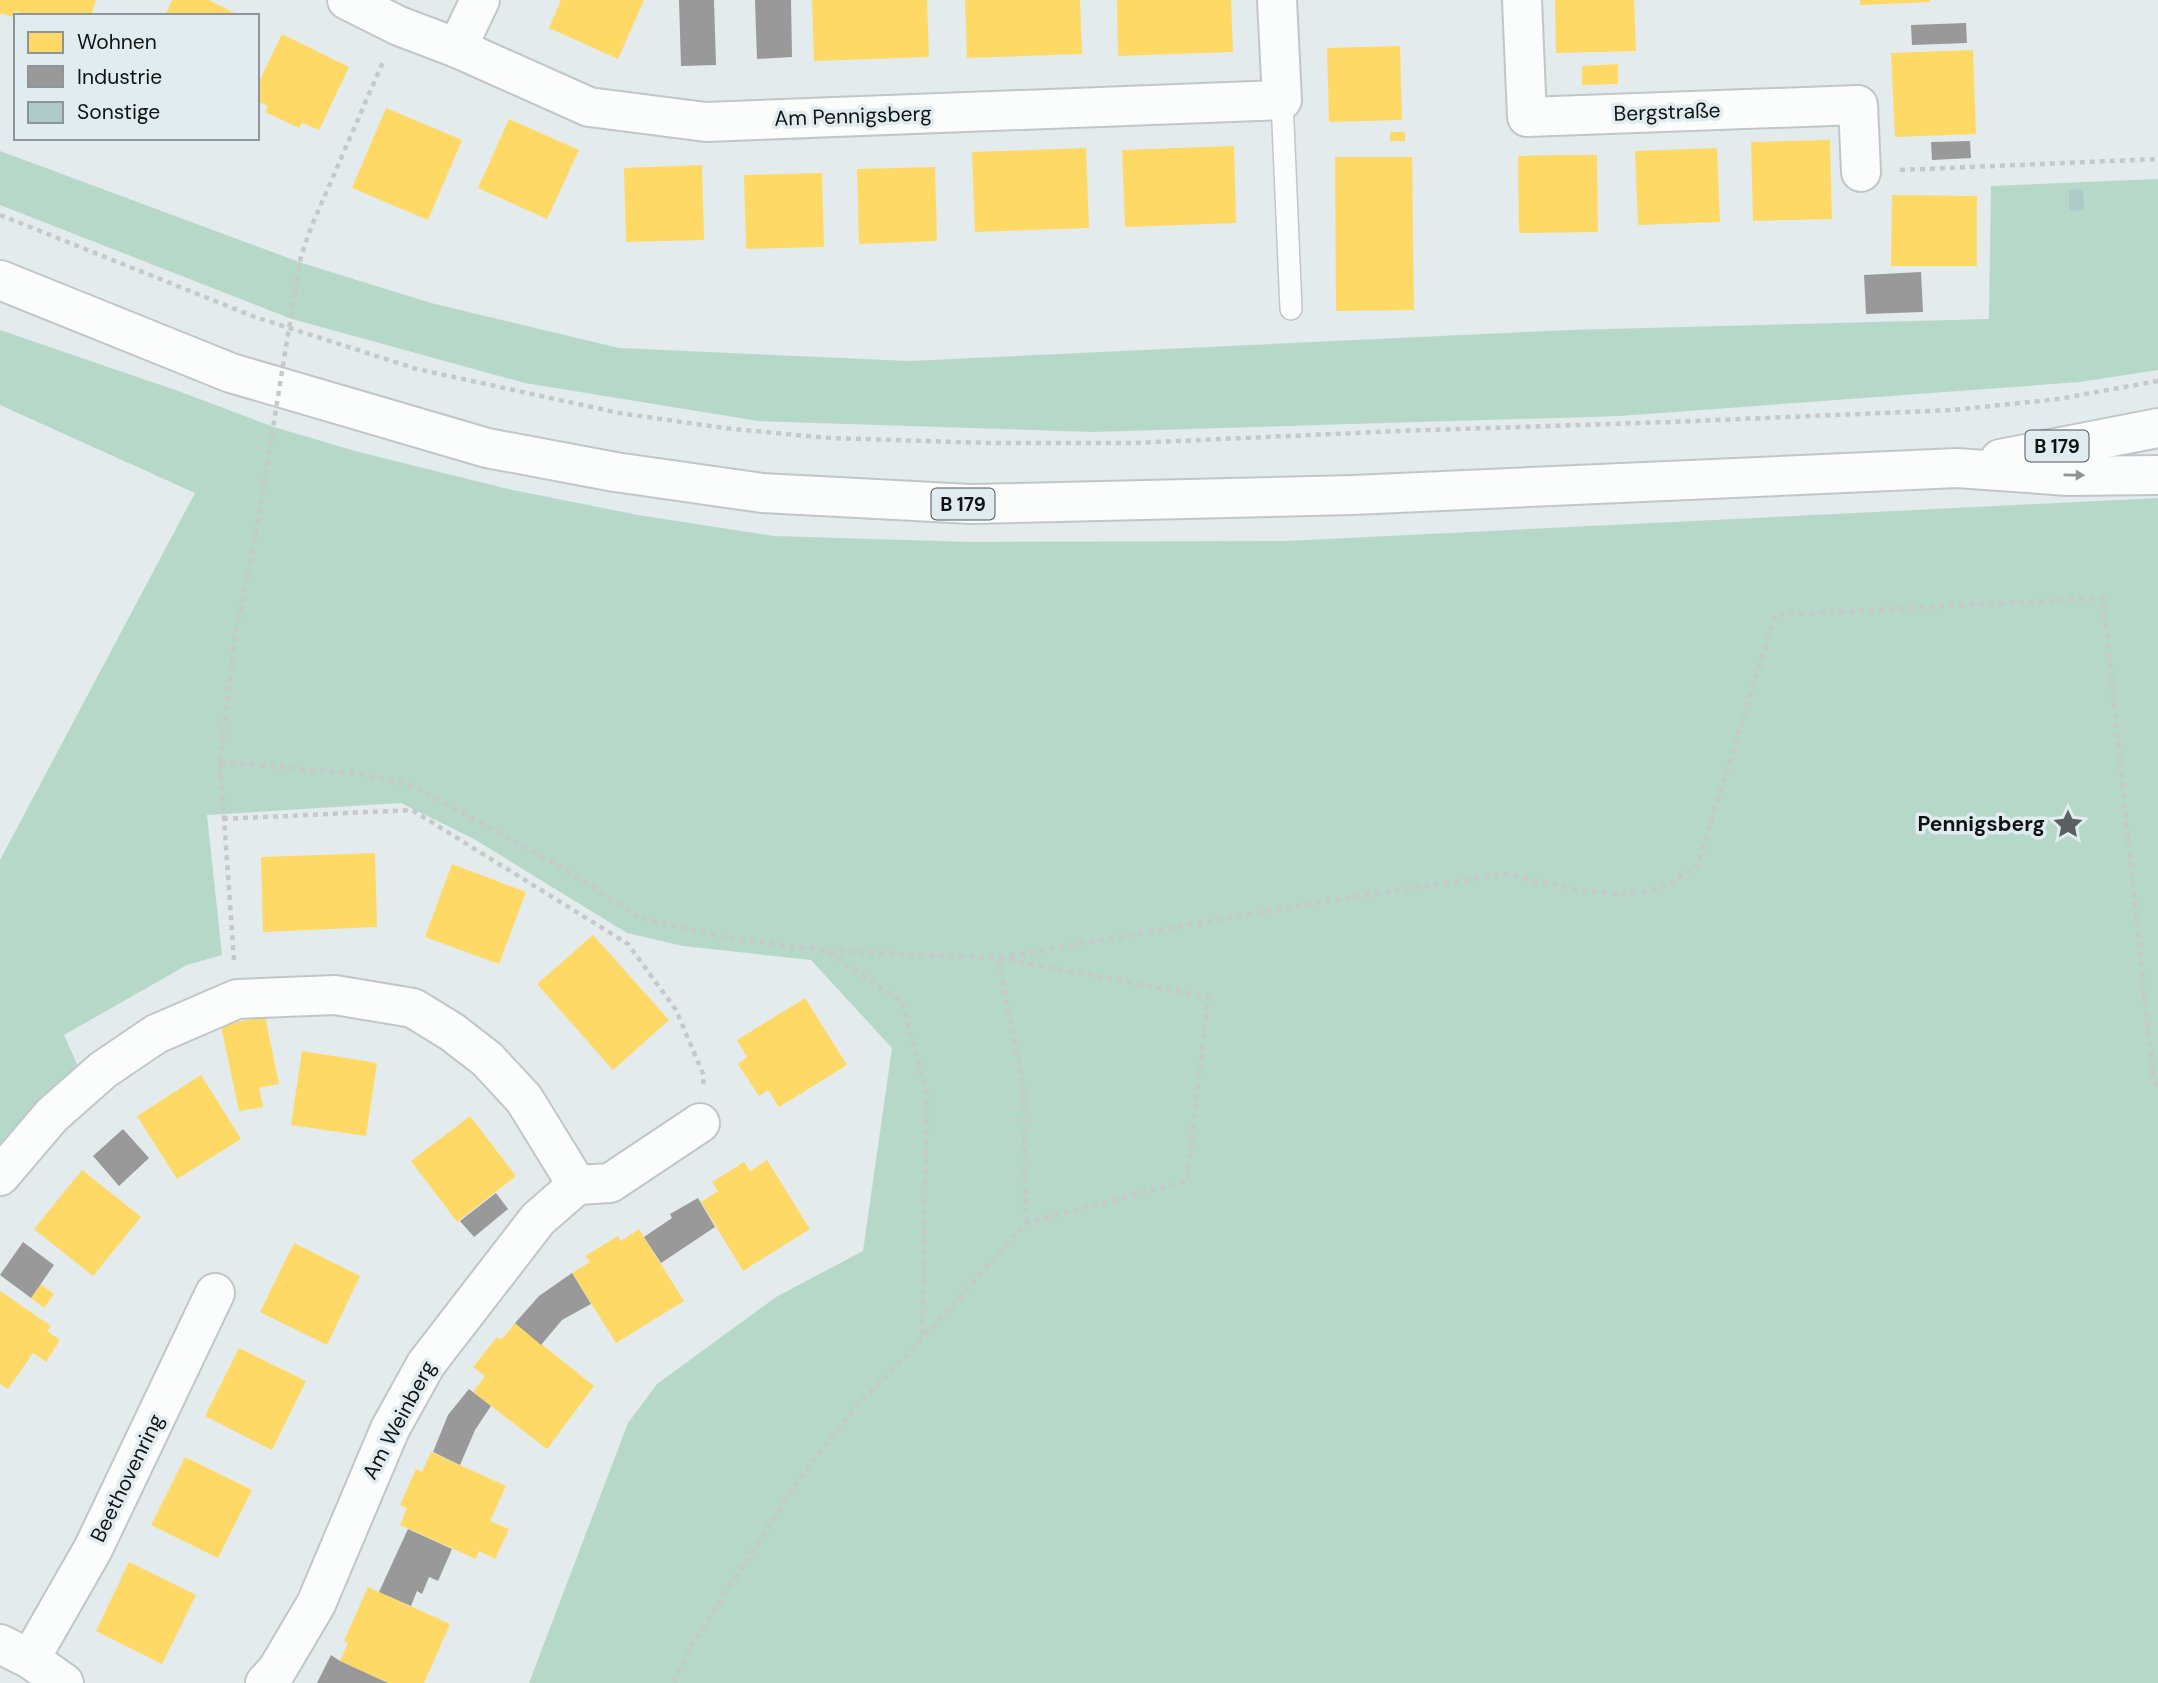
<svg xmlns="http://www.w3.org/2000/svg" width="2158" height="1683" font-family="'DM Sans',sans-serif">
  <style>
    .green { fill: #b6d8c9 }
    .homes { fill: #ffd966 }
    .industry { fill: #999 }
    .building { fill: #adcac9 }
    .lines { fill: none; stroke-linecap: round; stroke-linejoin: round }
    .service-casing { stroke: #c1c6c7; stroke-width: 24 }
    .minor-casing { stroke: #c1c6c7; stroke-width: 42 }
    .primary-casing { stroke: #c1c6c7; stroke-width: 42 }
    .path { stroke: #c6c8c9; stroke-width: 4.5; stroke-dasharray: 5 5; stroke-linecap: butt }
    .service { stroke: #fbfcfc; stroke-width: 21 }
    .minor { stroke: #fbfcfc; stroke-width: 38 }
    .primary { stroke: #fbfcfc; stroke-width: 38 }
    .path-bridge { stroke: #c6c8c9; stroke-width: 4.5; stroke-dasharray: 5 5; stroke-linecap: butt }
    .oneway { fill: #919394 }
    .labels { text-anchor: middle; stroke-width: 7; stroke-linejoin: round; paint-order: stroke }
    .shield { fill: #e1ecf0; stroke: #4e5456; stroke-width: 2 }
    .shield-label { font-size: 19px; font-weight: bold; fill: #0f1314 }
    .street-label { font-size: 21px; fill: #0f1314; stroke: #e1ecf0 }
    .poi-label { font-size: 21px; font-weight: bold; fill: #0f1314; stroke: #e1ecf0; text-anchor: end }
  </style>
  <rect width="100%" height="100%" fill="#e4ebec"/>
  <g class="green">
    <polygon points="0,151 302,263 431,303 619,348 909,361 1569,330 1989,319 1991,186 2158,179 2158,370 2080,382 1620,416 1092,432 758,421 525,383 292,319 0,205"/>
    <polygon points="0,330 181,392 274,427 355,451 508,489 638,515 774,536 971,542 1286,541 2158,498 2158,1683 529,1683 628,1423 657,1384 776,1297 863,1251 892,1048 811,960 683,946 627,933 474,839 401,803 207,815 222,955 187,965 64,1035 78,1066 35,1106 0,1147 0,860 195,493 0,405"/>
  </g>
  <g class="homes">
    <polygon points="0,0 96,0 91,16 31,16 15,11 13,17 0,13"/>
    <polygon points="172,0 208,0 241,16 165,16"/>
    <polygon points="561,0 644,0 618,59 549,28"/>
    <polygon points="812,0 927,0 929,57 814,61"/>
    <polygon points="965,0 1080,0 1082,54 967,58"/>
    <polygon points="1117,0 1231,0 1233,52 1118,56"/>
    <polygon points="1555,0 1634,0 1636,51 1556,53"/>
    <polygon points="1860,0 1930,0 1930,2 1860,5"/>
    <polygon points="282,34 349,67 319,130 302,123 299,128 265,112 268,106 257,101 257,86"/>
    <polygon points="1400,46 1402,120 1329,122 1327,48"/>
    <polygon points="1973,50 1976,134 1895,137 1891,53"/>
    <polygon points="1618,64 1618,84 1582,85 1582,66"/>
    <polygon points="386,108 462,140 428,220 352,188"/>
    <polygon points="509,119 579,150 547,219 478,188"/>
    <rect x="1390" y="132" width="15" height="9"/>
    <polygon points="1830,140 1832,219 1753,221 1751,142"/>
    <polygon points="1234,146 1236,223 1125,227 1122,150"/>
    <polygon points="1086,148 1089,228 975,232 972,152"/>
    <polygon points="1717,148 1720,222 1638,225 1635,151"/>
    <polygon points="1558,155 1597,155 1598,232 1519,233 1518,156"/>
    <polygon points="1335,157 1412,157 1414,310 1336,311"/>
    <polygon points="702,165 704,240 626,242 624,168"/>
    <polygon points="935,167 937,241 859,244 857,169"/>
    <polygon points="822,173 824,247 746,249 744,175"/>
    <polygon points="1892,195 1977,196 1977,266 1891,266"/>
    <polygon points="375,853 377,927 263,932 261,857"/>
    <polygon points="452,864 526,892 499,964 425,937"/>
    <polygon points="593,935 669,1020 613,1070 537,984"/>
    <polygon points="805,998 847,1065 779,1107 768,1090 759,1096 738,1064 747,1057 737,1040"/>
    <polygon points="265,1016 279,1084 259,1088 263,1107 239,1111 221,1026"/>
    <polygon points="302,1051 377,1063 366,1136 291,1125"/>
    <polygon points="201,1075 241,1139 177,1179 137,1116"/>
    <polygon points="470,1116 516,1176 457,1222 411,1161"/>
    <polygon points="767,1160 810,1229 743,1271 701,1202 718,1191 712,1182 744,1162 750,1171"/>
    <polygon points="82,1170 141,1217 93,1276 34,1229"/>
    <polygon points="639,1229 684,1301 616,1343 572,1273 590,1262 585,1256 618,1236 621,1241"/>
    <polygon points="294,1243 360,1276 327,1345 260,1312"/>
    <polygon points="40,1284 54,1294 44,1308 31,1298"/>
    <polygon points="0,1291 51,1326 47,1331 60,1340 46,1362 33,1353 8,1389 0,1384"/>
    <polygon points="515,1323 594,1386 547,1449 473,1392 485,1376 473,1367 497,1337 502,1339"/>
    <polygon points="239,1348 306,1381 272,1450 205,1416"/>
    <polygon points="431,1452 506,1486 490,1521 509,1529 495,1559 479,1551 476,1559 400,1525 407,1508 400,1505 416,1469 422,1472"/>
    <polygon points="185,1457 252,1490 218,1558 151,1525"/>
    <polygon points="129,1562 196,1595 162,1664 96,1631"/>
    <polygon points="368,1587 450,1624 424,1683 388,1683 340,1661 348,1643 344,1641"/>
  </g>
  <g class="industry">
    <polygon points="679,0 714,0 716,65 681,66"/>
    <polygon points="755,0 791,0 792,57 757,59"/>
    <polygon points="1966,23 1967,43 1912,45 1911,25"/>
    <polygon points="1970,141 1971,158 1932,160 1931,142"/>
    <polygon points="1921,272 1923,312 1866,314 1864,275"/>
    <polygon points="123,1129 149,1158 119,1186 93,1156"/>
    <polygon points="496,1193 508,1209 474,1237 460,1221"/>
    <polygon points="698,1198 715,1227 661,1263 644,1237 672,1218 670,1214"/>
    <polygon points="23,1242 54,1265 31,1298 0,1275"/>
    <polygon points="572,1273 591,1304 562,1320 541,1345 515,1323 539,1296"/>
    <polygon points="469,1389 491,1406 475,1430 460,1465 433,1452 448,1415"/>
    <polygon points="408,1529 452,1549 438,1581 429,1577 422,1594 417,1591 411,1606 379,1592"/>
    <polygon points="331,1655 340,1661 388,1683 317,1683"/>
  </g>
  <polygon class="building" points="2083,189 2084,210 2069,211 2069,190"/>
  <g class="lines">
    <g class="service-casing">
      <polyline id="service" points="1282,100 1291,309"/>
    </g>
    <g class="minor-casing">
      <g id="minor">
        <polyline points="347,0 399,26 457,48 589,107 706,122 1282,100 1277,0"/>
        <polyline points="1522,0 1527,117 1858,105 1861,172"/>
        <polyline points="457,48 480,0"/>
        <polyline points="0,1176 52,1115 103,1070 156,1034 237,999 335,995 413,1008 452,1032 487,1059 524,1099 577,1185 538,1219 426,1364 390,1429 316,1604 277,1670 265,1683"/>
        <polyline points="577,1185 610,1183 700,1123"/>
        <polyline points="0,1644 30,1659 64,1683"/>
        <polyline points="30,1659 93,1549 215,1293"/>
      </g>
    </g>
    <g class="primary-casing">
      <g id="primary">
        <polyline points="0,280 231,373 487,448 615,472 762,493 971,504 1353,495 1957,468 2068,476 2158,475"/>
        <polyline points="2000,459 2158,428"/>
      </g>
    </g>
    <g class="path">
      <polyline points="1900,170 2158,159"/>
      <polyline points="0,215 255,317 417,369 619,413 724,428 828,438 990,443 1134,443 1399,431 1670,422 1953,410 2058,399 2158,381"/>
      <polyline points="295,291 301,256 312,225 383,62"/>
      <polyline points="220,762 360,774 413,786 558,865 640,918 718,936 826,951 998,958 1208,997 1187,1181 1026,1223 922,1339 854,1409 796,1484 693,1643 673,1683"/>
      <polyline points="223,819 412,810 628,944 676,1010 704,1076 703,1084"/>
      <polyline points="828,953 902,1001 927,1095 922,1338"/>
      <polyline points="234,960 220,762 235,636 252,554 267,465"/>
      <polyline points="1026,1223 1023,1082 998,958 1314,903 1505,874 1569,888 1621,895 1662,888 1697,867 1775,615 2103,598 2153,1077 2158,1091"/>
    </g>
    <use href="#service" class="service"/>
    <use href="#minor" class="minor"/>
    <use href="#primary" class="primary"/>
    <polyline class="path-bridge" points="267,465 295,291"/>
  </g>
  <defs><path id="oneway-solid" d="M-6-.8H1V-3.2L6.5 0L1 3.2V.8H-6Z" transform="scale(1.75)"/></defs>
  <use class="oneway" href="#oneway-solid" transform="translate(2074 475) rotate(1)"/>
  <defs>
    <g id="sight-bare" transform="scale(2.415)"><path d="M0-6L1.8-2.2L6-1.7L2.9 1.2L3.7 5.4L0 3.3L-3.7 5.4L-2.9 1.2L-6-1.7L-1.8-2.2Z" fill="#5a5f60" stroke="#e1ecf0" stroke-width="2.5" paint-order="stroke"/></g>
  </defs>
  <g fill-rule="evenodd">
    <use href="#sight-bare" x="2068" y="824"/>
  </g>
  <g class="labels">
    <g class="shield">
      <rect x="2025.5" y="430.5" width="63" height="31" rx="5"/>
      <rect x="931.5" y="488.5" width="63" height="31" rx="5"/>
    </g>
    <g class="shield-label">
      <text x="2057" y="453">B 179</text>
      <text x="963" y="511">B 179</text>
    </g>
    <g class="street-label">
      <text transform="translate(1667 112) rotate(-2)" y="7">Bergstraße</text>
      <text transform="translate(853 116) rotate(-2)" y="7">Am Pennigsberg</text>
      <text transform="translate(399 1420) rotate(-62)" y="7">Am Weinberg</text>
      <text transform="translate(127 1478) rotate(-64)" y="7">Beethovenring</text>
    </g>
    <g class="poi-label">
      <text x="2045" y="831">Pennigsberg</text>
    </g>
  </g>
  <rect x="14" y="14" width="245" height="126" fill="#e1ecf0" stroke="#8d9598" stroke-width="2"/>
  <rect x="28" y="32" width="35" height="21" fill="#ffd966" stroke="#8d9598" stroke-width="2"/>
  <text x="77" y="49" font-size="21" fill="#0f1314">Wohnen</text>
  <rect x="28" y="66" width="35" height="21" fill="#999999" stroke="#8d9598" stroke-width="2"/>
  <text x="77" y="84" font-size="21" fill="#0f1314">Industrie</text>
  <rect x="28" y="102" width="35" height="21" fill="#adcac9" stroke="#8d9598" stroke-width="2"/>
  <text x="77" y="119" font-size="21" fill="#0f1314">Sonstige</text>
</svg>
